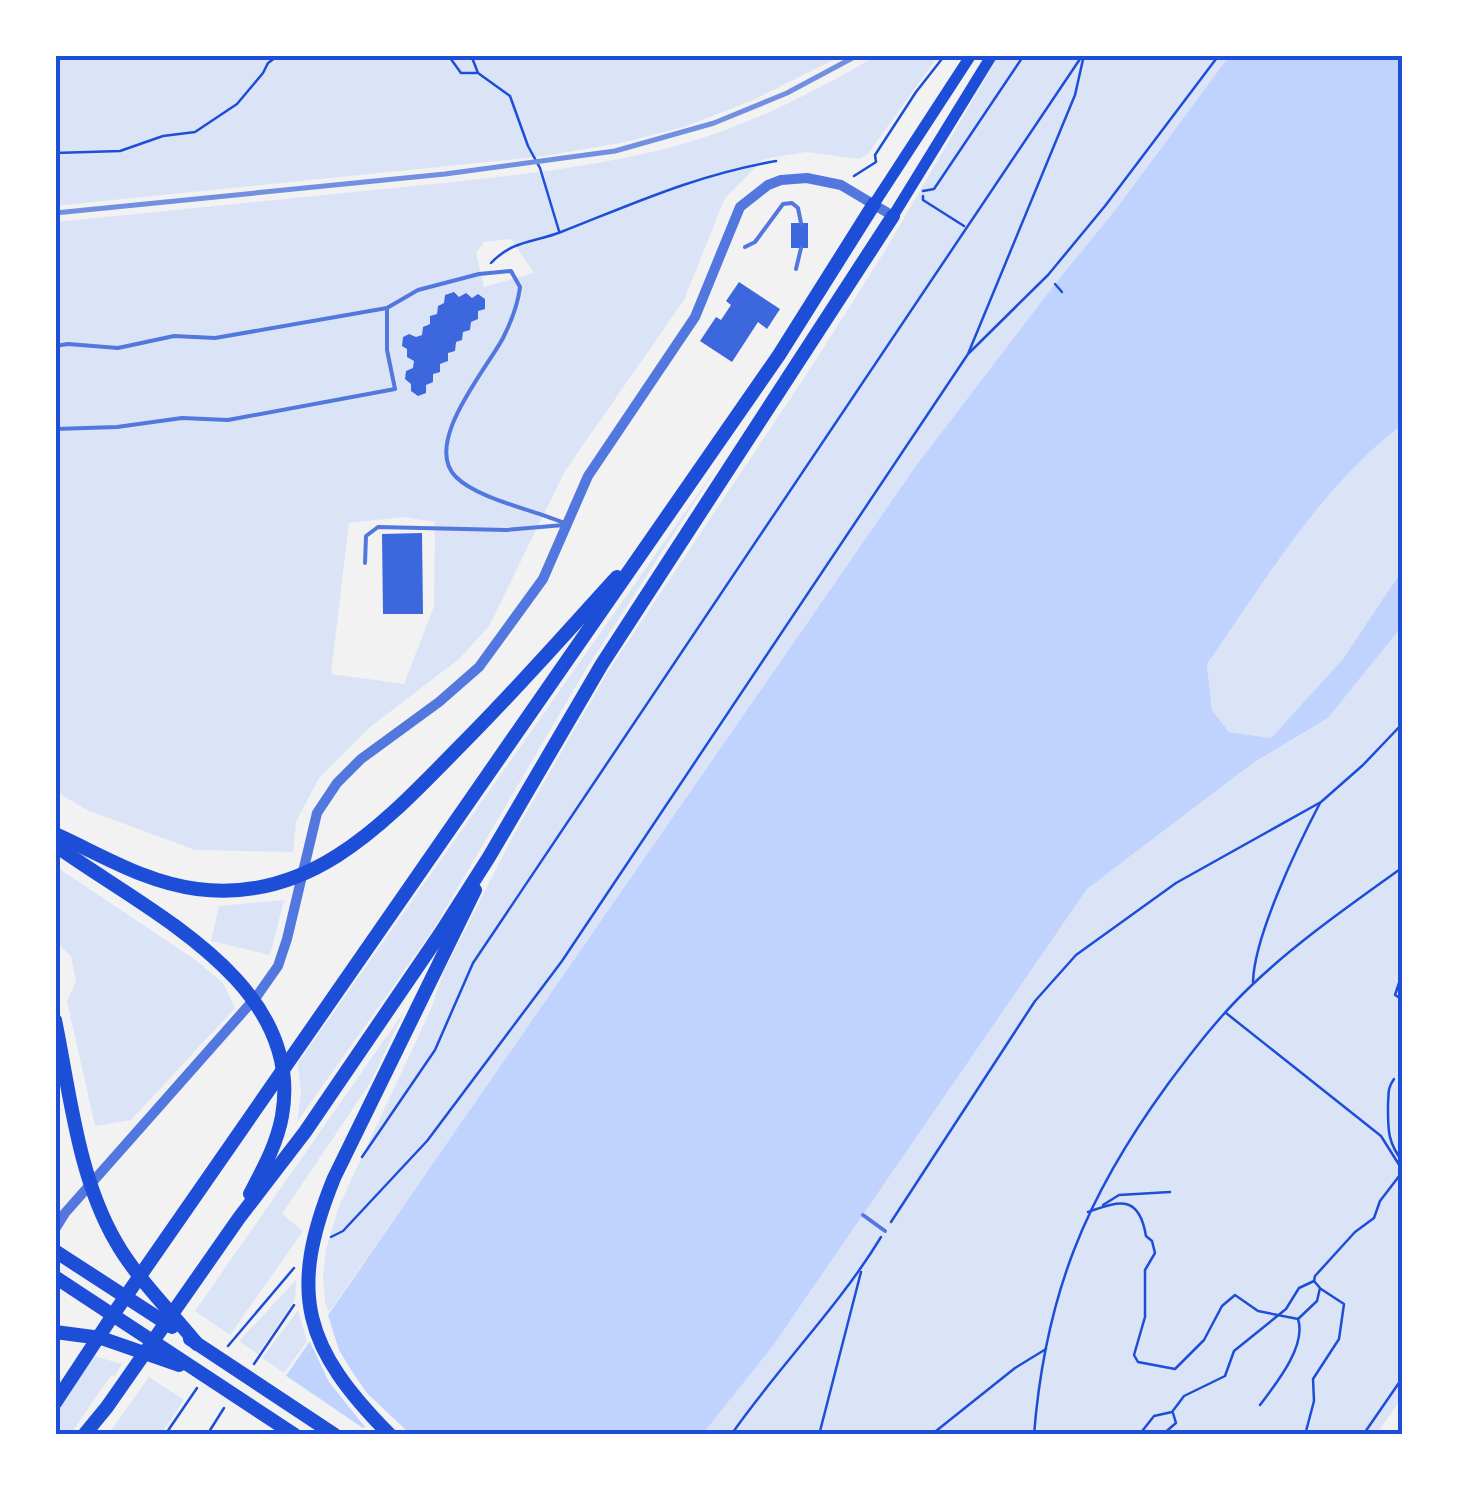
<svg xmlns="http://www.w3.org/2000/svg" width="1458" height="1490" font-family="Raleway,sans-serif">
  <style>
    .green { fill: #dbe4f7; fill-rule: evenodd }
    .water { fill: #bfd3fe }
    .pier { fill: #f2f2f2 }
    .building { fill: #3d67dc }
    .lines { fill: none; stroke-linecap: round; stroke-linejoin: round }
    .path { stroke: #1d4ed8; stroke-width: 2.5 }
    .service { stroke: #5277de; stroke-width: 4 }
    .tertiary { stroke: #5277de; stroke-width: 10 }
    .secondary { stroke: #1d4ed8; stroke-width: 11 }
    .motorway { stroke: #1d4ed8; stroke-width: 14 }
    .rail { stroke: #7290e2; stroke-width: 5 }
    .neatline { fill: none; stroke: #1d4ed8; stroke-width: 4 }
  </style>
  <rect width="100%" height="100%" fill="#f2f2f2"/>
  <g class="green">
    <polygon points="55,55 843,55 751,101 684,127 621,143 538,157 55,206"/>
    <path d="M878 55H939L867 155 859 159 806 152 764 159 725 198 684 300 565 471 489 626 459 659 369 728 319 778 296 822 293 852 195 850 87 810 55 791V222C168 211 281 199 394 188 490 178 586 170 679 145 749 126 816 91 878 55ZM511 239 534 273 484 287 476 253 484 242ZM403 517 435 522 434 606 404 684 331 674 349 523Z"/>
    <polygon points="999,55 1230,55 1116,209 1055,284 917,466 647,859 329,1312 325,1302 323,1275 326,1249 339,1206 431,1009 444,971 513,836 607,673 812,366 886,249"/>
    <path d="M1403 424V569L1398 580 1343 659 1271 738 1229 732 1212 710 1207 664C1266 580 1320 487 1403 424Z"/>
    <polygon points="721,461 583,674 433,930 297,1122 301,1093 298,1063"/>
    <polygon points="1403,625 1403,1396 1376,1435 702,1435 772,1347 1087,889 1253,763 1328,718"/>
    <polygon points="55,866 197,961 223,983 235,1008 131,1120 95,1126 67,1001 76,981 71,956 61,947 55,930"/>
    <polygon points="284,900 270,955 211,941 219,906"/>
    <polygon points="405,1010 370,1083 282,1214 303,1231 230,1335 195,1311"/>
    <polygon points="296,1280 295,1299 258,1354 239,1341"/>
    <polygon points="298,1310 307,1341 284,1373 262,1358"/>
    <polygon points="94,1356 122,1364 115,1376 111,1375 70,1435 55,1435 55,1415"/>
    <polygon points="149,1377 184,1400 160,1435 108,1435"/>
  </g>
  <path class="water" d="M1230 55H1403V424C1320 487 1266 580 1207 664L1212 710 1229 732 1271 738 1343 659 1403 569V625L1328 718 1253 763 1087 889 772 1347 702 1435H245L916 466 1055 284 1116 209Z"/>
  <polygon class="pier" points="326,1309 339,1350 351,1370 367,1393 411,1435 249,1435 242,1431 282,1373 363,1428 365,1427 329,1382 309,1340 307,1336"/>
  <g class="building">
    <rect x="791" y="223" width="17" height="25"/>
    <polygon points="739,282 780,309 767,329 758,322 732,362 700,341 716,317 721,320 731,305 726,301"/>
    <polygon points="454,292 459,297 466,293 472,298 478,294 485,299 485,309 478,311 478,319 471,322 470,330 463,332 462,340 456,342 455,351 448,353 448,361 440,364 440,372 433,374 433,382 426,385 426,393 418,396 411,391 411,384 405,379 406,371 413,368 414,361 407,357 407,349 402,346 403,337 409,334 416,337 422,335 423,327 430,324 430,316 437,314 438,306 444,303 445,295"/>
    <polygon points="422,533 423,614 383,614 382,534"/>
  </g>
  <g class="lines">
    <g class="path">
      <polyline points="448,55 461,73 476,73"/>
      <polyline points="471,55 478,73 510,96 528,146 540,168 559,231"/>
      <polyline points="55,153 120,151 163,136 195,132 237,104 263,73 268,63 279,55"/>
      <polyline points="854,176 876,162 875,155 916,92 945,55"/>
      <polyline points="923,191 934,189 1024,55"/>
      <polyline points="923,196 923,200 964,226"/>
      <path d="M491 263C513 240 533 243 561 232 635 203 696 175 776 161"/>
      <polyline points="1055,284 1062,292"/>
      <polyline points="969,353 1048,275 1105,206 1219,55"/>
      <polyline points="1403,971 1395,995 1403,1000"/>
      <path d="M1253 982C1254 936 1298 845 1320 803"/>
      <path d="M1394 1079C1387 1089 1389 1093 1388 1104 1388 1129 1387 1142 1403 1162"/>
      <polyline points="362,1157 435,1050 473,963 1082,56"/>
      <polyline points="1403,1186 1399,1199 1403,1204"/>
      <polyline points="1103,1205 1119,1195 1170,1192"/>
      <path d="M1088 1212C1120 1201 1139 1194 1146 1236L1152 1241 1155 1253 1145 1270V1317L1134 1355 1138 1362 1175 1369 1204 1340 1222 1306 1235 1295 1258 1311 1298 1319 1317 1301 1320 1288 1314 1281 1315 1276 1355 1232 1374 1218 1380 1201 1403 1171 1381 1136 1226 1013"/>
      <polyline points="891,1222 1035,1001 1076,955 1176,883 1321,802 1363,765 1403,723"/>
      <polyline points="331,1237 343,1231 427,1141 562,961 968,354 1075,95 1084,55"/>
      <polyline points="228,1346 294,1268"/>
      <polyline points="254,1364 294,1305"/>
      <path d="M1260 1405C1275 1385 1307 1346 1298 1319"/>
      <polyline points="165,1435 197,1388"/>
      <polyline points="207,1435 224,1408"/>
      <path d="M731 1435C778 1367 838 1308 881 1237"/>
      <polyline points="819,1435 861,1272"/>
      <polyline points="931,1435 1015,1368 1046,1349"/>
      <path d="M1034 1435C1045 1295 1086 1196 1168 1084 1194 1049 1221 1014 1252 985 1298 941 1352 904 1403 867"/>
      <polyline points="1139,1435 1154,1416 1172,1412 1184,1396 1225,1376 1234,1351 1286,1309 1299,1288 1314,1281"/>
      <polyline points="1162,1435 1176,1423 1173,1413"/>
      <polyline points="1305,1435 1314,1401 1313,1379 1339,1339 1344,1304 1321,1289"/>
      <polyline points="1363,1435 1403,1377"/>
    </g>
    <g class="service">
      <polyline points="745,247 755,242 783,204 792,203 798,208 801,223"/>
      <polyline points="796,269 801,248"/>
      <path d="M55 346 68 344 118 348 174 336 215 338 387 308 418 290 479 274 511 271 520 287C518 305 511 322 503 338 486 370 422 444 456 477 478 499 534 510 564 523"/>
      <polyline points="55,429 117,427 182,418 228,420 395,389 387,350 387,308"/>
      <polyline points="365,563 366,536 378,527 506,530 564,525"/>
      <polyline points="863,1215 885,1231"/>
    </g>
    <polyline class="tertiary" points="55,1229 65,1213 257,996 278,966 287,939 317,813 337,783 361,759 439,702 479,667 543,579 588,476 695,317 740,207 768,185 781,180 807,178 841,185 893,216"/>
    <g class="secondary">
      <polyline points="874,204 971,55"/>
      <polyline points="893,216 992,55"/>
    </g>
    <g class="motorway">
      <path d="M55 834C102 855 144 882 197 889 313 904 387 820 461 745 515 691 565 634 617 577"/>
      <path d="M55 845C144 910 306 982 282 1116 277 1144 263 1169 250 1194"/>
      <path d="M55 1020C70 1093 78 1177 116 1242 135 1276 172 1313 197 1344"/>
      <polyline points="55,1251 172,1327"/>
      <polyline points="55,1277 295,1435"/>
      <polyline points="55,1332 101,1338 179,1365"/>
      <polyline points="190,1339 335,1435"/>
      <polyline points="55,1403 117,1309 779,355 874,204"/>
      <polyline points="84,1435 107,1407 239,1218 305,1132 440,934 489,857 602,664 893,216"/>
      <path d="M390 1435C304 1348 287 1294 334 1178L475 890"/>
    </g>
    <polyline class="rail" points="55,213 445,174 615,151 714,123 787,93 858,55"/>
  </g>
  <rect width="1458" height="1490" fill="none" stroke="#ffffff" stroke-width="115"/>
  <rect x="58" y="58" width="1342" height="1374" class="neatline"/>
</svg>
